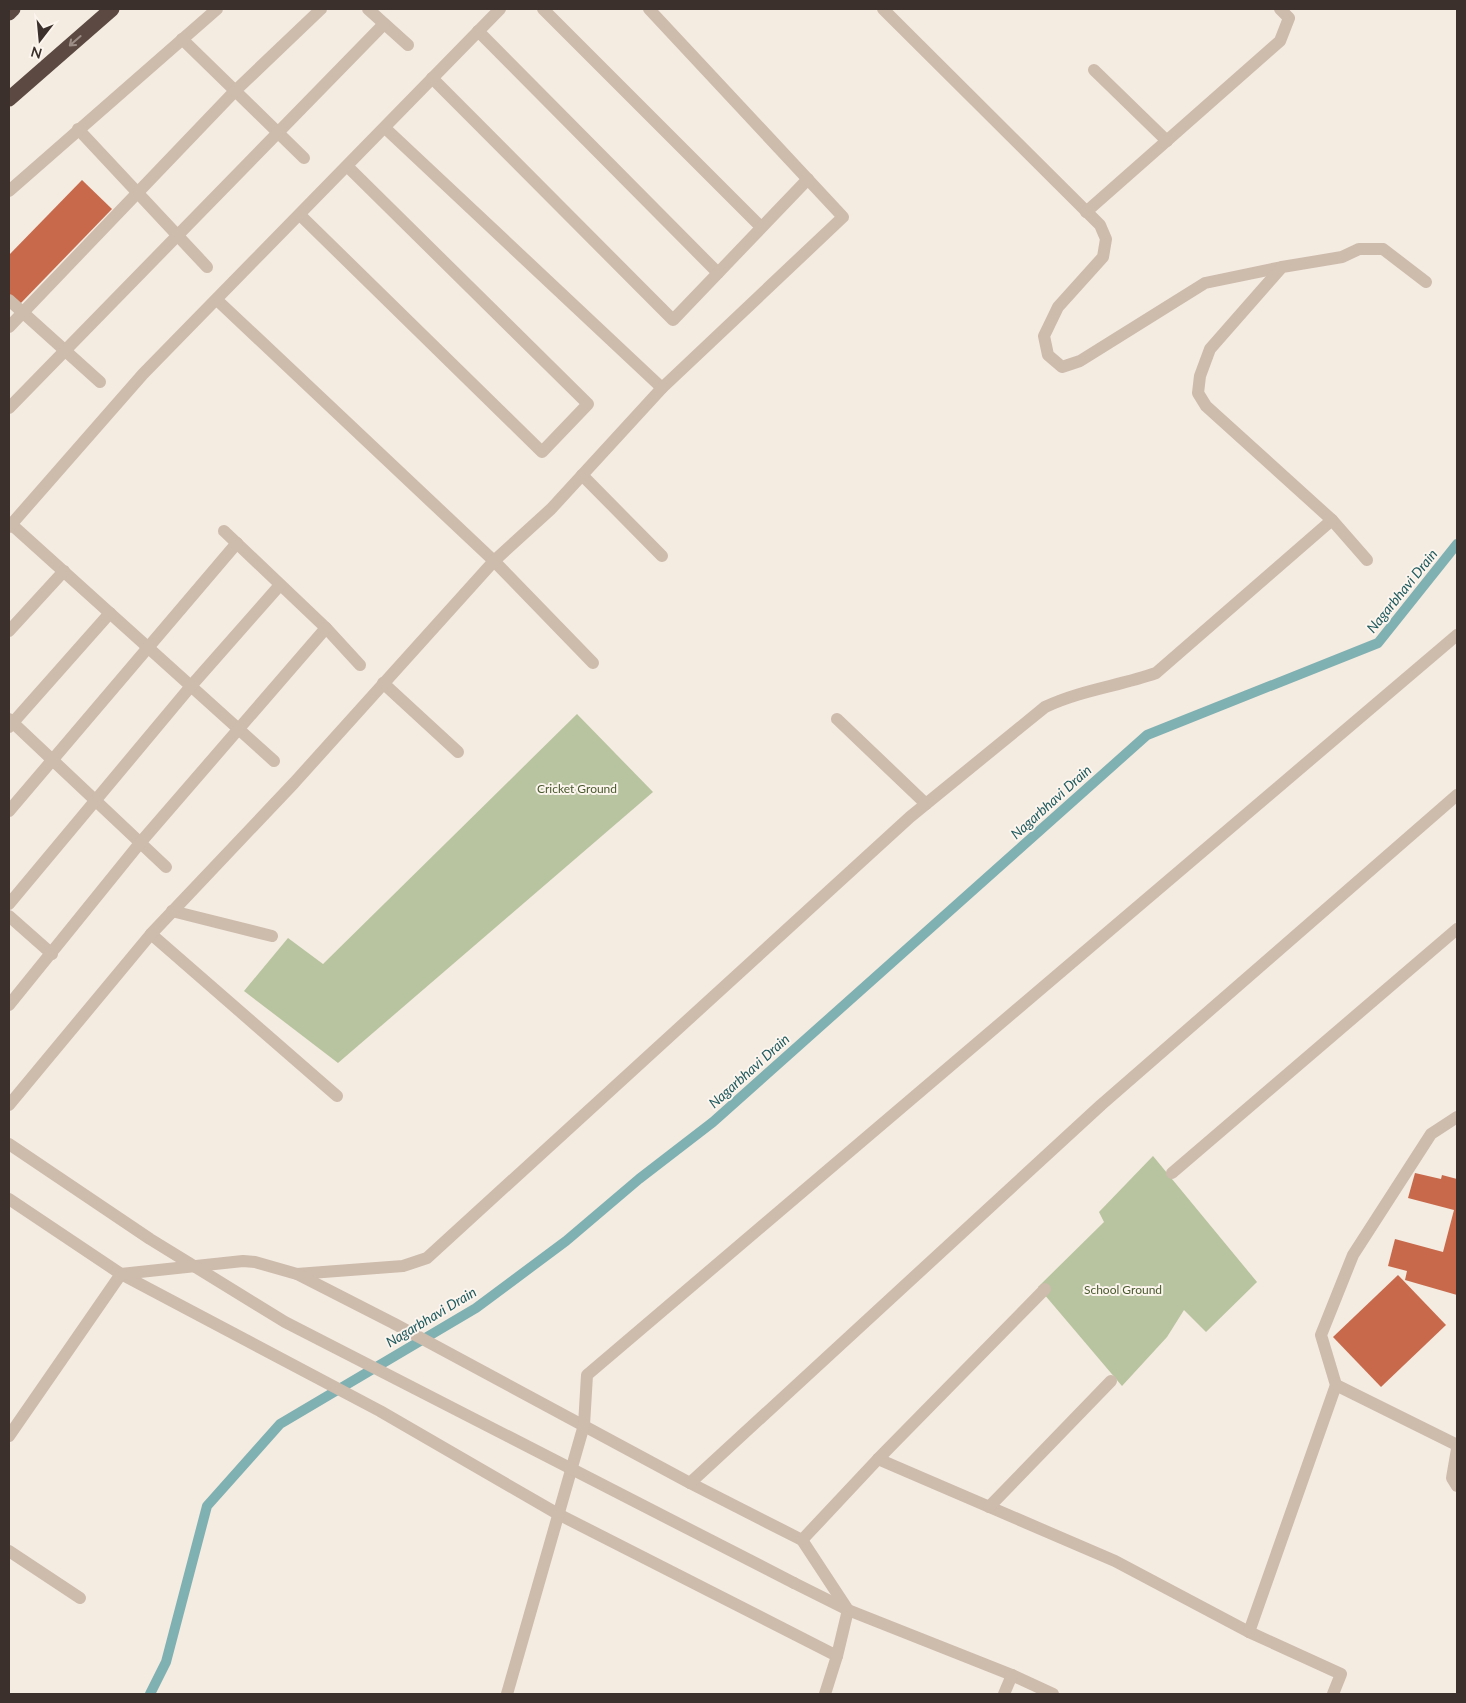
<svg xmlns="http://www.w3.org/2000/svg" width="1466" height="1703" font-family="Lato,sans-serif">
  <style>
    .green { fill: #b8c4a0 }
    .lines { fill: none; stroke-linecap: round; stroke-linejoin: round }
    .stream { stroke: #7fb0b2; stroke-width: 10 }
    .building { fill: #c8694b }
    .minor { stroke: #cdbbac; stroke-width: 12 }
    .highway { stroke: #5c4a42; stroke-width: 15 }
    .minor-bridge { stroke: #cdbbac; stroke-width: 12 }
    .oneway { stroke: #9c8e87 }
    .labels { text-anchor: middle; stroke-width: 4; stroke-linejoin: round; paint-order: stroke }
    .park-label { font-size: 12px; fill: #4a5a2e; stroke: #fbf5ee }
    .water-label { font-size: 14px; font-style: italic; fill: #1f5a5e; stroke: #fbf5ee }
  </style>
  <rect width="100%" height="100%" fill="#f4ebe1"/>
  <g class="green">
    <polygon points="577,714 653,792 338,1063 244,991 288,938 323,964"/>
    <polygon points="1153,1156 1257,1282 1206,1332 1184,1310 1167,1337 1122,1386 1038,1287 1104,1222 1099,1212"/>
  </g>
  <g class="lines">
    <polyline class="stream" points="150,1694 166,1662 207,1506 280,1424 476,1308 566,1241 639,1179 713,1122 1147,735 1378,643 1457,544"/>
  </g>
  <g class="building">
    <polygon points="82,180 112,209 18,306 9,297 9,255"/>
    <polygon points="1415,1173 1441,1179 1442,1175 1457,1179 1457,1295 1405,1280 1407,1271 1388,1266 1395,1239 1443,1252 1454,1210 1408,1198"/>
    <polygon points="1398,1275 1446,1325 1381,1387 1333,1337"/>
  </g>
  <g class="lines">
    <g class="minor">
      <polyline points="368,9 408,45"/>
      <polyline points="543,9 761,227"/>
      <polyline points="883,9 1100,225 1106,239 1103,257 1058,307 1044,336 1048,355 1062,367 1080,361 1205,283 1282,267"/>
      <polyline points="478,31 718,273"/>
      <polyline points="182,39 304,158"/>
      <polyline points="1094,70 1167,141"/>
      <polyline points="432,78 673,320 808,179"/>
      <polyline points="385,128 662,388"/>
      <polyline points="78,129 207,267"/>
      <polyline points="9,191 217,9"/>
      <polyline points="1086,212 1280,41 1289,18 1280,9"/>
      <polyline points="300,215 542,452 588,404 348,167"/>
      <polyline points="9,300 100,382"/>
      <polyline points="217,300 494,561 593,663"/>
      <polyline points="9,327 235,91 321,9"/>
      <polyline points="9,408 384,24"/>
      <polyline points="582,475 662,556"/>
      <polyline points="1332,520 1367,560"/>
      <polyline points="11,524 274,761"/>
      <polyline points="9,527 143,374 500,9"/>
      <polyline points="224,531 326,628 360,665"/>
      <polyline points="9,631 64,571"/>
      <polyline points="383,683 458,752"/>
      <polyline points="9,719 166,867"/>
      <polyline points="837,719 926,804"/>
      <polyline points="9,727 110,613"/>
      <polyline points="9,811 237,543"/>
      <polyline points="9,904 191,686 280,585"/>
      <polyline points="172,911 272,936"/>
      <polyline points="9,916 52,954"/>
      <polyline points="151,934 337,1096"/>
      <polyline points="9,1005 140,843 326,628"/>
      <polyline points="9,1105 151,934 294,783 494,561 551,509 662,388 843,217 649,9"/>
      <polyline points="1172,1173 1457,929"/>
      <polyline points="9,1199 121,1274 380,1411 558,1514 837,1656"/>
      <path d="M297 1274 403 1266 427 1258 910 817 1045 707C1081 690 1119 686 1156 673L1332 520 1206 406 1198 393 1200 376 1210 349 1282 267 1342 257 1359 249H1383L1426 282"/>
      <polyline points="1336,1385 1457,1445"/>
      <polyline points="9,1436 121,1274 243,1261 255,1262 297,1274 393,1323 690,1483 802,1540 848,1610 837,1656 825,1694"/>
      <polyline points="1457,1449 1452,1478 1457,1486"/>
      <polyline points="878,1459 1115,1561 1249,1632 1341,1674 1333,1694"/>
      <polyline points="690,1483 1101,1105 1457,795"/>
      <polyline points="989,1507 1111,1381"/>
      <polyline points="802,1540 878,1459 1045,1289"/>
      <polyline points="9,1551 80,1598"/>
      <polyline points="794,1583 848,1610 1012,1675 1053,1694"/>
      <polyline points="1249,1632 1336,1385 1321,1335 1353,1255 1431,1134 1457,1117"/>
      <polyline points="507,1694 584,1425 587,1375 1457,635"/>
      <polyline points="1004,1694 1012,1675"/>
    </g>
    <g class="highway">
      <polyline points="9,13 13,9"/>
      <polyline points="9,99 112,9"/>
    </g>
    <polyline class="minor-bridge" points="9,1144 150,1239 285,1322 794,1583"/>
  </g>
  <defs><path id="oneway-shaft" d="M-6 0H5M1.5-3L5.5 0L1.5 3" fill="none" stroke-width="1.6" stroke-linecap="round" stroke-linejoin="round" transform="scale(1.25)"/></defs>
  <use class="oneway" href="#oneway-shaft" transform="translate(75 41) rotate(139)"/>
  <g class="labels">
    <g class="park-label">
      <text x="577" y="793">Cricket Ground</text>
      <text x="1123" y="1294">School Ground</text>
    </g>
    <g class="water-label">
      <text transform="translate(1402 591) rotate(-51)" y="5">Nagarbhavi Drain</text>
      <text transform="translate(1051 802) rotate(-42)" y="5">Nagarbhavi Drain</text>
      <text transform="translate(749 1071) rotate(-42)" y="5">Nagarbhavi Drain</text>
      <text transform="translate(431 1317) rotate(-31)" y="5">Nagarbhavi Drain</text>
    </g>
  </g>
  <rect width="1466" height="1703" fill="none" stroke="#3b302b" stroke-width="20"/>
  <g transform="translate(40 40) rotate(196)" stroke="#fbf5ee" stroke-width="4" paint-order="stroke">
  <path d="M0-4L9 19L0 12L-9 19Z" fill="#3b302b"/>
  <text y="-8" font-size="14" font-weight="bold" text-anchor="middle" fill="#3b302b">N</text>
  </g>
</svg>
